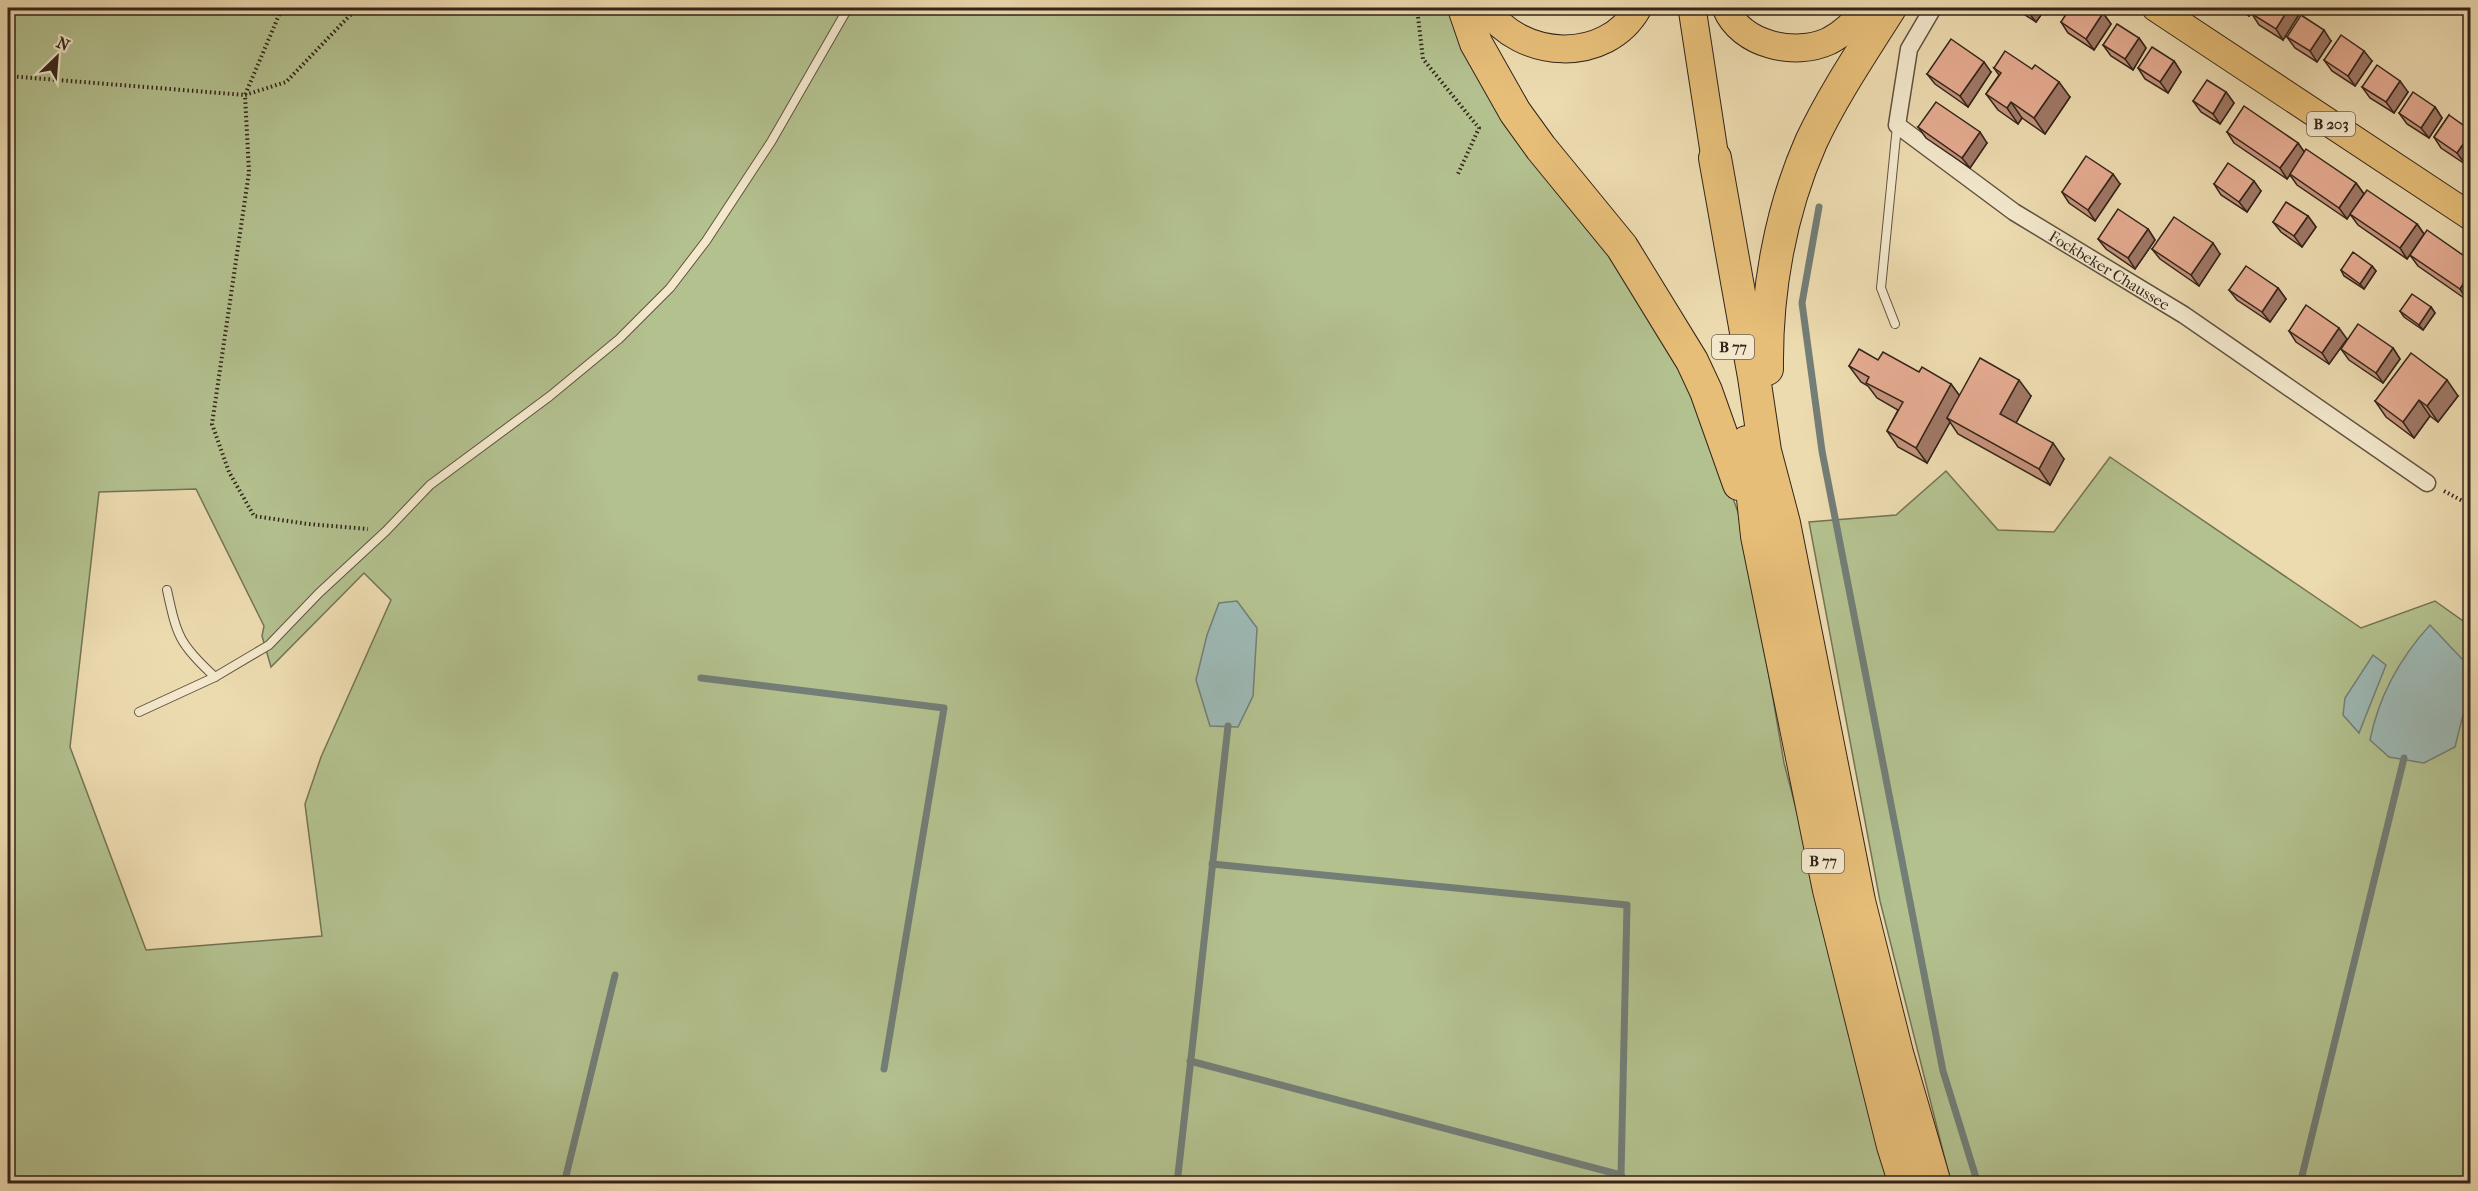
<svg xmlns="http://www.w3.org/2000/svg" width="2478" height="1191" font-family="'IM FELL French Canon',serif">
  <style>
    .green { fill: #b3c18f; stroke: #747354; stroke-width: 1.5; fill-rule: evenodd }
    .water { fill: #9db9b5; stroke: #737e77; stroke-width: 1.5 }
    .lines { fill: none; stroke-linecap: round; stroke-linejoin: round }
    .stream { stroke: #737e77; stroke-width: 7 }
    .lane-casing { stroke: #625240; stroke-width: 10 }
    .street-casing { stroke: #625240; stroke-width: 19 }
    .primary-casing { stroke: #34251a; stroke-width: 29 }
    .highway-casing { stroke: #34251a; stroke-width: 34 }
    .path { stroke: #34251a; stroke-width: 4; stroke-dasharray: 1.5 3; stroke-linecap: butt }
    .lane { stroke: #f3e8cc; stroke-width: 8 }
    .street { stroke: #f3e8cc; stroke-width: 16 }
    .primary { stroke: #e6be78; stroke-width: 27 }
    .highway { stroke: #e6be78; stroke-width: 32 }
    .wall { fill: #c5937d; stroke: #34251a; stroke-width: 1.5 }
    .shaded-wall { fill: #a07866; stroke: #34251a; stroke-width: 1.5 }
    .building { fill: #e5ab91; stroke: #34251a; stroke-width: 1.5 }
    .labels { text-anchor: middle; stroke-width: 5; stroke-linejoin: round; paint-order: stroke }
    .shield { fill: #f3e8cc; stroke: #6d604f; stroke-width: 1.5 }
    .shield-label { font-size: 15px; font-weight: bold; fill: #34251a }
    .street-label { font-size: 16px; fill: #34251a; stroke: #f3e8cc }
  </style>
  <rect width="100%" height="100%" fill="#eddbb0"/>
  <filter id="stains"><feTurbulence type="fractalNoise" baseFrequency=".00333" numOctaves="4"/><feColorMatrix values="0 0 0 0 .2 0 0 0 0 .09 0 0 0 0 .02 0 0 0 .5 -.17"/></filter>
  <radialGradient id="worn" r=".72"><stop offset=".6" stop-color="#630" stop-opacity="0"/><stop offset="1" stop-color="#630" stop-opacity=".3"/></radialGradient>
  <g class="green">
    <path d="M8 8H1457L1635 282 1699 403 1744 529 1784 763 1895 1183H8ZM196 489 264 626 262 636 271 667 364 573 391 600 321 757 305 804 322 936 146 950 70 747 99 492Z"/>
    <polygon points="2110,457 2361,628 2435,601 2470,626 2470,1183 1951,1183 1880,901 1809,522 1896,515 1946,471 1998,530 2054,532"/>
  </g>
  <g class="water">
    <polygon points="1237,601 1257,628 1253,696 1238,727 1210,726 1196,680 1207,635 1219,603"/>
    <path d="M2430 625 2464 661 2466 703 2455 747 2424 763 2389 757 2370 740C2379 695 2399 659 2430 625Z"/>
    <polygon points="2373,655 2386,665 2359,733 2343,715 2345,698"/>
  </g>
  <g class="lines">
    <g class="stream">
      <polyline points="1819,207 1802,303 1822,451 1943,1071 1978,1184"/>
      <polyline points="701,678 944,708 884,1069"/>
      <polyline points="1212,864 1627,905 1621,1175 1625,1184"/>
      <polyline points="1190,1061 1621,1175"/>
      <polyline points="564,1184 615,975"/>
      <polyline points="1177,1184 1228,726"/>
      <polyline points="2300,1184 2404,758"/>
    </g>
    <g class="lane-casing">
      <g id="lane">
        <polyline points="1895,324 1881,288 1897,126"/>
        <path d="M167 590C177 636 179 644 215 677L269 645 319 593 386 531 430 485 550 396 619 339 670 288 706 241 771 142 848 8"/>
        <polyline points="139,712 215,677"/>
      </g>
    </g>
    <g class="street-casing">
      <g id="street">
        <path id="s1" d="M1933 8 1909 49 1897 125 2014 212 2184 315 2427 483"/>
      </g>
    </g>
    <g class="primary-casing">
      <g id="primary">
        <path d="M1486 8C1520 60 1606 65 1638 8"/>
        <polyline points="1692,8 1715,158"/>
        <path d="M1726 8C1741 45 1795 57 1829 41 1845 33 1855 21 1867 8"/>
        <polyline points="2156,8 2470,216"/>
      </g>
    </g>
    <g class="highway-casing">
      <g id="highway">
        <polyline points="1464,8 1476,43 1515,112 1541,148 1622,247 1692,361 1706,391 1739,484"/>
        <polyline points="1715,158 1754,377 1765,451 1784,523 1859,901 1897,1053 1935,1184"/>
        <path d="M1767 369C1766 292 1780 212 1811 142 1833 95 1863 51 1890 8"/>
        <polyline points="1747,442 1757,536 1829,890 1893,1146 1905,1184"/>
      </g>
    </g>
    <g class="path">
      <polyline points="357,8 286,82 245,95 249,172 212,424 229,472 254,516 308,524 368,529"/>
      <polyline points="1417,8 1423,59 1479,128 1458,174"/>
      <polyline points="8,76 245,95 282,8"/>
      <polyline points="2444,491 2470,505"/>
    </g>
    <use href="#lane" class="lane"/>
    <use href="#street" class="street"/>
    <use href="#primary" class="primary"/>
    <use href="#highway" class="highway"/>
  </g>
  <g class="wall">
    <polygon points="2014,8 2046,8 2036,22"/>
    <polygon points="2235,8 2255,8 2249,16"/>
    <polygon points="2103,13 2111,24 2094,50 2068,33 2061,22"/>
    <polygon points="2252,14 2298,16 2283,40 2259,25"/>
    <polygon points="2287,37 2331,41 2317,62 2295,48"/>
    <polygon points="2139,38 2146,48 2133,70 2111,56 2103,45"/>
    <polygon points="2324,60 2372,61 2355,86 2332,71"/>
    <polygon points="2174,61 2181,72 2168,93 2145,79 2138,68"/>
    <polygon points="1994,68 2070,97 2045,134 2022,118 2018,124 1998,110 1986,94 1999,75"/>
    <polygon points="1991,72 1968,107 1935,84 1927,74"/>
    <polygon points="2362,87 2408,92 2394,113 2370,98"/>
    <polygon points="2226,92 2234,103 2220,124 2201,112 2193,101"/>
    <polygon points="2435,107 2442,118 2429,138 2407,124 2399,113"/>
    <polygon points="2449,115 2465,164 2441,148 2434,137"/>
    <polygon points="1918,127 1987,143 1970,168 1926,138"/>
    <polygon points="2227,132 2298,143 2304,152 2356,183 2364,194 2347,219 2297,185 2290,175 2287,179 2234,143"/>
    <polygon points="2120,184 2095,221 2069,203 2062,192"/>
    <polygon points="2214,184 2261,191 2247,212 2221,195"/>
    <polygon points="2350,214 2417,224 2424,234 2470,260 2470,295 2467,300 2418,266 2410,255 2407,259 2358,225"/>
    <polygon points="2308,216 2316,227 2302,247 2281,232 2273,222"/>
    <polygon points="2148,229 2155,240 2135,269 2106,249 2098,239"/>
    <polygon points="2152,249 2220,254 2199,286 2160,259"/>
    <polygon points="2372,266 2376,271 2364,289 2344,276 2341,270"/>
    <polygon points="2278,288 2286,299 2270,322 2237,300 2229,290"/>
    <polygon points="2431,307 2435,313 2423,330 2404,317 2400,311"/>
    <polygon points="2289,331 2347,339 2329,364 2296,342"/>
    <polygon points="2393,348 2400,359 2383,383 2349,360 2341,349"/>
    <polygon points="1878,360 1919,372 1951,384 1959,395 2031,396 2016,423 2064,459 2050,485 1958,434 1950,422 1927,463 1898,447 1887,431 1898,410 1877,398 1868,386 1861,382 1849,366"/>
    <polygon points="2458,396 2438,422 2430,416 2414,438 2386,417 2375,401"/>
  </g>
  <g class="shaded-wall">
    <polygon points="2031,8 2046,8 2036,22 2028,12"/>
    <polygon points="2243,8 2255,8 2249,16"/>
    <polygon points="2289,8 2291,8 2298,16 2283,40 2276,29"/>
    <polygon points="2103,13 2111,24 2094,50 2086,39"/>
    <polygon points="2324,30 2331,41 2317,62 2310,51"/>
    <polygon points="2139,38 2146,48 2133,70 2125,59"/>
    <polygon points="2364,51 2372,61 2355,86 2348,76"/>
    <polygon points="2174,61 2181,72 2168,93 2160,82"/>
    <polygon points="1984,62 1991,72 1968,107 1960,96"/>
    <polygon points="2400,81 2408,92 2394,113 2386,102"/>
    <polygon points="2059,82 2070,97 2045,134 2034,118"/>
    <polygon points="2226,92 2234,103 2220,124 2213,114"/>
    <polygon points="2011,102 2022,118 2018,124 2007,108"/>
    <polygon points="2435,107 2442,118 2429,138 2421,128"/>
    <polygon points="1980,132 1987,143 1970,168 1962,158"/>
    <polygon points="2470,134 2470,156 2465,164 2457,153"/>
    <polygon points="2298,143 2305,153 2287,179 2280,168"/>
    <polygon points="2113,174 2120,184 2095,221 2088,210"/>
    <polygon points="2254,181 2261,191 2247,212 2239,202"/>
    <polygon points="2356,183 2364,194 2347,219 2339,208"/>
    <polygon points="2308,216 2316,227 2302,247 2294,236"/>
    <polygon points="2417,224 2424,234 2407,259 2400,248"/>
    <polygon points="2148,229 2155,240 2135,269 2128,258"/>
    <polygon points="2213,243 2220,254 2199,286 2191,275"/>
    <polygon points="2372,266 2376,271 2364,289 2360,284"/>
    <polygon points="2470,273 2470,295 2467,300 2460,289"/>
    <polygon points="2278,288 2286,299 2270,322 2262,312"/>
    <polygon points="2431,307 2435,313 2423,330 2419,325"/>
    <polygon points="2339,328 2347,339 2329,364 2322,353"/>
    <polygon points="2393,348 2400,359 2383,383 2376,373"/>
    <polygon points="2019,380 2031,396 2012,430 2000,414"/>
    <polygon points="2447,380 2458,396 2438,422 2427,406"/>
    <polygon points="1951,384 1962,399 1947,418 1950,422 1927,463 1916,448"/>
    <polygon points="2419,400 2430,416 2414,438 2403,422"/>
    <polygon points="2053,443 2064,459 2050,485 2039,469"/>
  </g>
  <g class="building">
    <polygon points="2022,8 2031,8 2028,12"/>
    <polygon points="2070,8 2095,8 2103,13 2086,39 2061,22"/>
    <polygon points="2256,8 2289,8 2276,29 2252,14"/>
    <polygon points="2301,15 2324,30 2310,51 2287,37"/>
    <polygon points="2117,24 2139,38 2125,59 2103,45"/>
    <polygon points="2341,35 2364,51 2348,76 2324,60"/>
    <polygon points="1951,39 1984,62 1960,96 1927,74"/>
    <polygon points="2152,47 2174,61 2160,82 2138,68"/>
    <polygon points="2005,51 2032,69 2035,65 2059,82 2034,118 2011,102 2007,108 1986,94 2001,73 1994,68"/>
    <polygon points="2377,65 2400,81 2386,102 2362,87"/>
    <polygon points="2207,80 2226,92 2213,114 2193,101"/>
    <polygon points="2413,92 2435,107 2421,128 2399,113"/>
    <polygon points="1936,102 1980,132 1962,158 1918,127"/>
    <polygon points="2244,106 2298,143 2280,168 2227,132"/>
    <polygon points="2449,115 2470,130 2470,134 2457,153 2434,137"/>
    <polygon points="2306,149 2356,183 2339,208 2290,174"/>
    <polygon points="2086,156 2113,174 2088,210 2062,192"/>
    <polygon points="2228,163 2254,181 2239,202 2214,184"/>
    <polygon points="2367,190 2417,224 2400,248 2350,214"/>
    <polygon points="2286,202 2308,216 2294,236 2273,222"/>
    <polygon points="2118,209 2148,229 2128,258 2098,239"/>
    <polygon points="2174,217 2213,243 2191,275 2152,249"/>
    <polygon points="2427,230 2470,260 2470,273 2460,289 2410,255"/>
    <polygon points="2353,252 2372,266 2360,284 2341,270"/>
    <polygon points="2246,266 2278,288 2262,312 2229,290"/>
    <polygon points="2412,294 2431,307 2419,325 2400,311"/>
    <polygon points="2306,305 2339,328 2322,353 2289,331"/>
    <polygon points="2358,324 2393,348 2376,373 2341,349"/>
    <polygon points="1859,349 1878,360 1883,352 1919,372 1922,367 1951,384 1916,448 1887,431 1903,402 1866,383 1869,377 1849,366"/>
    <polygon points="2411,353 2447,380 2427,406 2419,400 2403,422 2375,401"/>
    <polygon points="1980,358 2019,380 2000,414 2053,443 2039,469 1947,418"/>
  </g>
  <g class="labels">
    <g class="shield">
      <rect x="2307" y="112" width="48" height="24" rx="4.5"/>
      <rect x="1712" y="335" width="42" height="24" rx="4.5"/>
      <rect x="1802" y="849" width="42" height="24" rx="4.5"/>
    </g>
    <g class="shield-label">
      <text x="2331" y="129">B 203</text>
      <text x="1733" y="352">B 77</text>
      <text x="1823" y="866">B 77</text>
    </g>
    <g class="street-label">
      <text dy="6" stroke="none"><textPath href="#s1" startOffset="382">Fockbeker Chaussee</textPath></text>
    </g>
  </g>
  <rect width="2478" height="1191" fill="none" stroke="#eddbb0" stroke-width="30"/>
  <rect x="9" y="9" width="2460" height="1173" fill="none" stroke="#34251a" stroke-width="3"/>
  <rect x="15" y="15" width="2448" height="1161" fill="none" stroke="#34251a" stroke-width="1.5"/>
  <g transform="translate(57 57) rotate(25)" stroke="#f3e8cc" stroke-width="4.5" paint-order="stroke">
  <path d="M0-4.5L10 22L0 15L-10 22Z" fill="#34251a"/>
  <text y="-9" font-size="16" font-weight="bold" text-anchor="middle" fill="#34251a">N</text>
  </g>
  <rect width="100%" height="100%" filter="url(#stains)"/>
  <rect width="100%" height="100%" fill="url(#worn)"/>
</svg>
